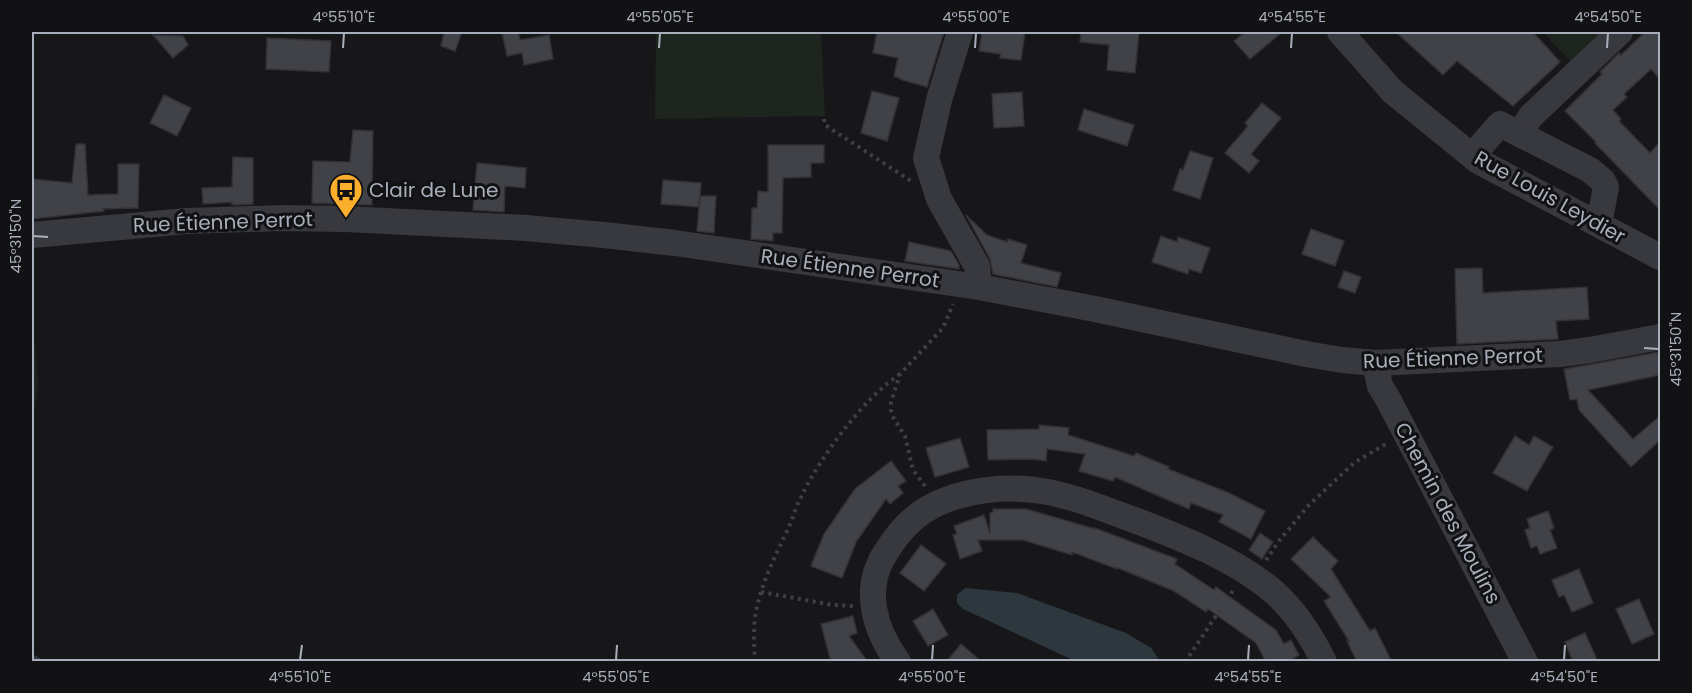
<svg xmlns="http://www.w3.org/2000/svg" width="1692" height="693" font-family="Poppins,sans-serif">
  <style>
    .green { fill: #1d251e }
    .water { fill: #2c373e }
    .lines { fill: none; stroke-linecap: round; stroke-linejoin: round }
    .stream { stroke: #2c373e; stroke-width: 6 }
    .building { fill: #414247; stroke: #313136; stroke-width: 1.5 }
    .path { stroke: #3e4046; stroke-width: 4; stroke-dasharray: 3 4.5; stroke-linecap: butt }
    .minor { stroke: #38393f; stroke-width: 26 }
    .ticks { fill: none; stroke: #a9afba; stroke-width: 2 }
    .labels { text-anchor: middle; stroke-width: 6; stroke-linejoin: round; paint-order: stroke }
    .poi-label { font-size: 20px; fill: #a9afba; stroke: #121215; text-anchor: start }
    .street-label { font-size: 20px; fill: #a9afba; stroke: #121215 }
    .neatline { fill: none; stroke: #a9afba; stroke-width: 2 }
    .ticks-label { font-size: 15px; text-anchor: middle; fill: #a9afba }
  </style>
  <rect width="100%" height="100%" fill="#17171a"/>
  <g class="green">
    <polygon points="656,32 821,32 825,116 655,119"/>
    <polygon points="1543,32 1610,32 1573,64"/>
    <polygon points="32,312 38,384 32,428"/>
  </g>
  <polygon class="water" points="965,588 1017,593 1126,633 1151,648 1160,661 1075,661 963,609 957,603 957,595"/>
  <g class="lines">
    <polyline class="stream" points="32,657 41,662"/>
  </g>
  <g class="building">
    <polygon points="444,32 462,32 455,51 441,46"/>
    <polygon points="502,32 518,32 520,40 549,35 553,59 524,65 522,53 507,56"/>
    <polygon points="877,32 944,32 927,87 903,80 894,76 898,58 873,53"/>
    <polygon points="982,32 1025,32 1021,60 1000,58 1001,54 979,51"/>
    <polygon points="1081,32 1139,32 1135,73 1107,70 1109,45 1080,42"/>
    <polygon points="1245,32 1282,32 1250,59 1234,41"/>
    <polygon points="1396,32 1533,32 1560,62 1513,106 1457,61 1443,75"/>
    <polygon points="1645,32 1660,32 1660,79 1651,69 1624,94 1627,97 1613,110 1621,119 1619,121 1650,153 1660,142 1660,210 1595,143 1596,142 1565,111 1602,74 1600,72 1619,53 1621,55"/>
    <polygon points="153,35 183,36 188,45 173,58"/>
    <polygon points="267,38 331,41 329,72 266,69"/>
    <polygon points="872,91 899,98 887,141 861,133"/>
    <polygon points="1022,92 1024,126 994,128 992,94"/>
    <polygon points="164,95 191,108 177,136 150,123"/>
    <polygon points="1262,103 1281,118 1251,154 1259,161 1249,173 1225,153 1248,126 1245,123"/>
    <polygon points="1084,109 1134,125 1127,146 1078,130"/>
    <polygon points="353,130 373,131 372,205 312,203 313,161 350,162"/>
    <polygon points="76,144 85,144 88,195 118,194 118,164 139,164 138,208 103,209 104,211 32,219 32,179 72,183"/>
    <polygon points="768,145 824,145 824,163 811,163 811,177 783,178 782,233 773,233 773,241 751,239 752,208 757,208 758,191 768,192"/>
    <polygon points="1190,151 1213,158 1200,199 1173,190 1180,169 1183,170"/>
    <polygon points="233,157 253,158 253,204 232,205 232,202 203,204 202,188 232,187"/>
    <polygon points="477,163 526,168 525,188 505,186 504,212 473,210"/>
    <polygon points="663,180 701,183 699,207 661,204"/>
    <polygon points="700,196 716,196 714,233 697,231"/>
    <polygon points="966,215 987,235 1007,242 1008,239 1027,245 1021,263 1061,273 1057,287 993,274 990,259"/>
    <polygon points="1311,229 1344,241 1335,266 1302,254"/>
    <polygon points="1161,236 1177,242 1178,237 1210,248 1201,273 1189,269 1188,274 1152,262"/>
    <polygon points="909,242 951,251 959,265 959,269 905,261"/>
    <polygon points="1482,268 1483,293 1587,287 1589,319 1556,321 1558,339 1457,344 1455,269"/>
    <polygon points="1344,271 1361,277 1355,293 1338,287"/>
    <polygon points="1660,352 1660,375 1588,390 1633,439 1660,416 1660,440 1631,467 1579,410 1577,399 1570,400 1564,369"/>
    <polygon points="1039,425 1069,428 1068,435 1134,456 1136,453 1169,467 1168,469 1229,493 1265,511 1251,539 1219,522 1223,515 1191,503 1189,509 1115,477 1113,481 1079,471 1085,454 1047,449 1046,461 1031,459 988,460 987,430 1039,429"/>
    <polygon points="1515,436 1529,445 1534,436 1553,447 1527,491 1493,473"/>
    <polygon points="960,438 969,467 935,477 926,448"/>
    <polygon points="891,461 906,481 898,486 903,493 890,504 886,499 856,542 842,578 811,566 824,534 855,489"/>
    <polygon points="993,509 1026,509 1095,529 1095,528 1177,559 1175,564 1214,590 1216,587 1276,630 1284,644 1291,640 1299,655 1288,662 1266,662 1256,643 1208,609 1206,612 1174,591 1118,568 1117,569 1072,552 1072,555 1023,540 978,540 982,551 960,559 953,535 957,534 954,526 984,515 990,534 990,513 993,512"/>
    <polygon points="1548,511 1554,528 1550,530 1557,548 1540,554 1537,546 1531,548 1525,530 1530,528 1527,519"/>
    <polygon points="1260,533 1273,542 1262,559 1249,550"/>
    <polygon points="1313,537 1338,561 1331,569 1370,631 1375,628 1392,662 1357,662 1347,641 1349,641 1324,601 1331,597 1291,559"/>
    <polygon points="921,545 946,564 924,591 900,573"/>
    <polygon points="1579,569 1593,603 1572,612 1564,595 1559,597 1552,580"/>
    <polygon points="1639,599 1654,634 1632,644 1616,609"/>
    <polygon points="933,609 948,635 928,646 913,621"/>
    <polygon points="853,616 857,633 849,636 868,662 831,662 821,624"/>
    <polygon points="1585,633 1598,662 1573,662 1565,642"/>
    <polygon points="961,644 982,662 946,662"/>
  </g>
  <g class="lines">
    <g class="path">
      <polyline points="824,119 825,125 911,181"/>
      <polyline points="925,486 913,470 905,436 894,419 891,410 891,402 900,374 943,328 953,304"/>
      <polyline points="1266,560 1279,541 1309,505 1355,462 1386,444"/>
      <polyline points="761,592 833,605 853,606"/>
      <path d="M755 662C754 645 753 627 756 611 762 582 775 556 788 529 793 518 796 506 802 495 821 456 864 398 900 374"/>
      <polyline points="1185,662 1234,589"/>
    </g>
    <g class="minor">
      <polyline points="960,32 939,100 926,158 939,199 977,266 979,287"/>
      <polyline points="1340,32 1393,92 1478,161 1660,257"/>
      <polyline points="1519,134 1531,116 1620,32"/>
      <polyline points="1472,156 1500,124 1590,170 1603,181 1606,187 1599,224"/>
      <polyline points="32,235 187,221 283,218 346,219 526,228 604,235 675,243 979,287 1095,309 1306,354 1342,360 1375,363 1560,354 1590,350 1660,337"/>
      <polyline points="1375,363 1380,386 1388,399 1525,662"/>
      <path d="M898 662C874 629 862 588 886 552 896 536 910 519 927 509 959 490 1004 485 1042 491 1074 496 1106 510 1137 521 1184 539 1235 559 1274 592 1296 612 1311 635 1324 662"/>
    </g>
  </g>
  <path class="ticks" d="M343 48 344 33M659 48 660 33M975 48 976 33M1291 48 1292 33M1607 48 1608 33M33 236 48 237M1644 348 1659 349M300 660 302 645M616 660 617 645M932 660 933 645M1248 660 1249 645M1564 660 1565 645"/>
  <defs>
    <g id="bus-pin" transform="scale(1.725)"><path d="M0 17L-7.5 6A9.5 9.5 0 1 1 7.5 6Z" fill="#fcaf2d" stroke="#121215"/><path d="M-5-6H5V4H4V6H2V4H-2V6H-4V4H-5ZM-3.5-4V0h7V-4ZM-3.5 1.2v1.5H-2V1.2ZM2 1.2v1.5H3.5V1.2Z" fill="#111"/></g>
  </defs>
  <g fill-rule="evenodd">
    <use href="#bus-pin" x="346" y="190"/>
  </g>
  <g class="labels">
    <g class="poi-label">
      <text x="369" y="197">Clair de Lune</text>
    </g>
    <g class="street-label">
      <text transform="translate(1550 197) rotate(29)" y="7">Rue Louis Leydier</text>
      <text transform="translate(223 222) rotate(-2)" y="7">Rue Étienne Perrot</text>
      <text transform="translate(850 268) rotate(8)" y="7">Rue Étienne Perrot</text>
      <text transform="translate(1453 358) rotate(-2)" y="7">Rue Étienne Perrot</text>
      <text transform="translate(1448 513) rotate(62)" y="7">Chemin des Moulins</text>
    </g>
  </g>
  <rect width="1692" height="693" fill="none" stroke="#121215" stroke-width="66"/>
  <rect x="33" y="33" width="1626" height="627" class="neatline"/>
  <g class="ticks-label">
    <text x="344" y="22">4°55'10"E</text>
    <text x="660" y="22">4°55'05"E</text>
    <text x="976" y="22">4°55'00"E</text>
    <text x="1292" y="22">4°54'55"E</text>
    <text x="1608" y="22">4°54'50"E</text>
    <text transform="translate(16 236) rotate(-90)" y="5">45°31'50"N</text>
    <text transform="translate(1676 349) rotate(-90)" y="5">45°31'50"N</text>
    <text x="300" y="682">4°55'10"E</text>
    <text x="616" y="682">4°55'05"E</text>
    <text x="932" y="682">4°55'00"E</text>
    <text x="1248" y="682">4°54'55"E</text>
    <text x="1564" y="682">4°54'50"E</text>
  </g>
</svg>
